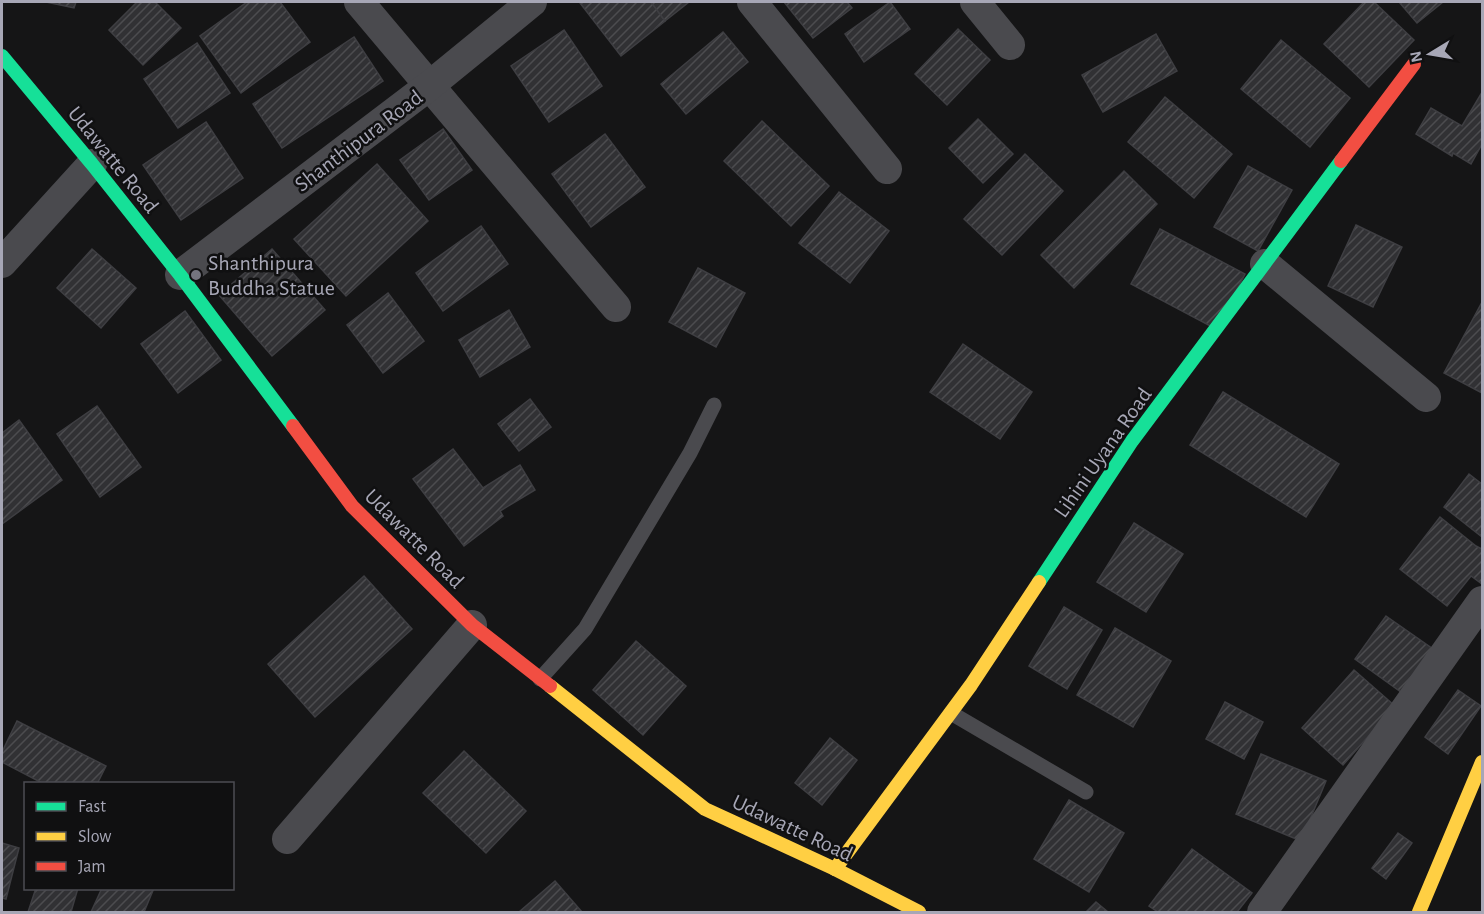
<svg xmlns="http://www.w3.org/2000/svg" width="1484" height="914" font-family="'Alegreya Sans',sans-serif">
  <style>
    .building { fill: url(#building-hatch); stroke: #3e3e42; stroke-width: 1.5 }
    .lines { fill: none; stroke-linecap: round; stroke-linejoin: round }
    .lane { stroke: #4a4a4e; stroke-width: 15 }
    .street { stroke: #4a4a4e; stroke-width: 30 }
    .fast { stroke: #16e098; stroke-width: 14 }
    .slow { stroke: #ffcf43; stroke-width: 14 }
    .jam { stroke: #f24e42; stroke-width: 14 }
    .poi-dot { fill: #74747e; stroke: #101011; stroke-width: 2 }
    .labels { text-anchor: middle; stroke-width: 5; stroke-linejoin: round; paint-order: stroke }
    .street-label { font-size: 22px; fill: #a7a7b6; stroke: #101011 }
    .poi-label { font-size: 22px; fill: #a7a7b6; stroke: #101011; text-anchor: start }
  </style>
  <defs>
    <pattern id="building-hatch" width="6" height="6" patternUnits="userSpaceOnUse" patternTransform="scale(1.5)"><rect width="6" height="6" fill="#313134"/><path d="M-1 1l2-2M0 6l6-6M5 7l2-2" fill="none" stroke="#4c4c4f"/></pattern>
  </defs>
  <rect width="100%" height="100%" fill="#151516"/>
  <g class="building">
    <polygon points="46,2 76,2 74,8"/>
    <polygon points="137,2 155,2 181,28 143,65 109,30"/>
    <polygon points="247,2 280,2 310,42 241,93 200,36"/>
    <polygon points="582,2 651,2 665,21 621,56 580,3"/>
    <polygon points="651,2 689,2 665,21"/>
    <polygon points="784,2 847,2 852,8 813,38"/>
    <polygon points="890,2 910,29 864,62 845,34"/>
    <polygon points="1364,2 1374,2 1414,40 1369,87 1324,44"/>
    <polygon points="1399,2 1443,2 1417,23"/>
    <polygon points="958,29 990,60 947,105 915,74"/>
    <polygon points="564,30 602,86 549,122 511,66"/>
    <polygon points="723,32 748,62 686,114 661,84"/>
    <polygon points="1156,34 1177,71 1103,112 1082,75"/>
    <polygon points="354,37 383,81 282,148 253,104"/>
    <polygon points="1281,40 1350,98 1310,147 1241,89"/>
    <polygon points="197,43 230,93 178,128 144,79"/>
    <polygon points="1481,94 1482,144 1471,164 1453,153 1452,156 1416,134 1431,108 1462,126"/>
    <polygon points="1165,97 1232,154 1194,198 1128,142"/>
    <polygon points="978,119 1013,154 983,183 949,148"/>
    <polygon points="762,121 829,186 791,226 724,161"/>
    <polygon points="206,122 243,178 181,220 143,165"/>
    <polygon points="443,129 472,170 429,200 400,160"/>
    <polygon points="605,134 645,187 591,227 552,174"/>
    <polygon points="1025,154 1063,191 1002,255 964,219"/>
    <polygon points="377,164 428,221 346,296 294,239"/>
    <polygon points="1248,166 1292,190 1258,251 1214,227"/>
    <polygon points="1124,171 1157,204 1074,288 1041,255"/>
    <polygon points="839,192 889,231 850,283 799,243"/>
    <polygon points="1356,225 1402,247 1373,307 1328,286"/>
    <polygon points="481,226 508,264 443,311 416,273"/>
    <polygon points="1160,229 1245,274 1216,329 1131,284"/>
    <polygon points="92,249 136,288 101,328 57,288"/>
    <polygon points="272,249 325,310 272,356 219,295"/>
    <polygon points="698,268 745,293 716,347 669,322"/>
    <polygon points="388,293 424,341 383,373 347,325"/>
    <polygon points="1482,302 1482,393 1444,373"/>
    <polygon points="509,310 530,347 480,377 459,340"/>
    <polygon points="185,311 221,360 178,393 141,344"/>
    <polygon points="963,344 1032,392 1000,439 930,392"/>
    <polygon points="1223,392 1339,464 1306,517 1190,445"/>
    <polygon points="530,399 551,427 519,451 498,424"/>
    <polygon points="97,406 141,467 100,497 57,434"/>
    <polygon points="19,420 62,480 2,524 2,433"/>
    <polygon points="453,449 483,488 520,465 535,490 500,511 503,516 464,546 413,479"/>
    <polygon points="1469,474 1482,484 1482,537 1444,507"/>
    <polygon points="1440,517 1476,546 1482,549 1482,584 1471,576 1447,606 1400,569"/>
    <polygon points="1134,523 1183,554 1146,612 1097,582"/>
    <polygon points="364,576 412,629 315,717 268,664"/>
    <polygon points="1064,607 1102,630 1067,689 1029,666"/>
    <polygon points="1386,616 1443,656 1412,700 1355,659"/>
    <polygon points="1115,628 1171,661 1133,727 1077,695"/>
    <polygon points="636,641 686,686 643,735 593,690"/>
    <polygon points="1354,670 1395,706 1343,765 1302,728"/>
    <polygon points="1458,690 1481,706 1448,754 1425,737"/>
    <polygon points="1225,702 1263,722 1244,759 1206,739"/>
    <polygon points="17,721 106,766 97,784 44,784 2,762 2,752"/>
    <polygon points="830,738 857,760 822,805 795,783"/>
    <polygon points="464,751 526,811 486,853 423,793"/>
    <polygon points="1261,754 1326,781 1301,841 1236,814"/>
    <polygon points="1069,800 1124,833 1089,892 1034,859"/>
    <polygon points="1398,833 1412,843 1386,879 1372,868"/>
    <polygon points="2,843 19,848 6,899 2,898"/>
    <polygon points="1192,849 1252,893 1237,912 1158,912 1149,906"/>
    <polygon points="555,881 582,912 519,912"/>
    <polygon points="36,888 78,888 71,912 28,912"/>
    <polygon points="102,888 154,888 144,912 91,912"/>
    <polygon points="1096,902 1108,912 1086,912"/>
  </g>
  <g class="lines">
    <g class="lane">
      <polyline points="540,679 585,629 690,453 714,405"/>
      <polyline points="951,713 1086,792"/>
    </g>
    <g class="street">
      <polyline points="359,2 616,307"/>
      <polyline points="752,2 887,169"/>
      <polyline points="975,2 1010,45"/>
      <polyline points="2,263 92,164"/>
      <polyline points="1265,264 1426,397"/>
      <polyline points="180,275 429,86 532,2"/>
      <polyline points="287,839 472,625"/>
      <polyline points="1262,912 1482,601"/>
    </g>
    <g class="fast">
      <polyline points="2,56 92,164 180,275 293,426"/>
      <polyline points="1039,582 1132,441 1341,161"/>
    </g>
    <g class="slow">
      <polyline points="550,686 705,809 835,869 919,912"/>
      <polyline points="835,869 971,685 1039,582"/>
      <polyline points="1419,912 1482,762"/>
    </g>
    <g class="jam">
      <polyline points="1341,161 1414,64"/>
      <polyline points="293,426 352,506 472,625 550,686"/>
    </g>
  </g>
  <circle class="poi-dot" cx="196" cy="275" r="6"/>
  <g class="labels">
    <g class="street-label">
      <text transform="translate(358 140) rotate(-37)" y="8">Shanthipura Road</text>
      <text transform="translate(114 159) rotate(51)" y="8">Udawatte Road</text>
      <text transform="translate(1102 452) rotate(-55)" y="8">Lihini Uyana Road</text>
      <text transform="translate(415 538) rotate(45)" y="8">Udawatte Road</text>
      <text transform="translate(793 827) rotate(25)" y="8">Udawatte Road</text>
    </g>
    <g class="poi-label">
      <text x="208" y="270">Shanthipura<tspan x="208" dy="25">Buddha Statue</tspan></text>
    </g>
  </g>
  <rect width="1484" height="914" fill="none" stroke="#a7a7b6" stroke-width="6"/>
  <rect x="24" y="782" width="210" height="108" fill="#101011" stroke="#4c4c53" stroke-width="1.5"/>
  <rect x="36" y="802" width="30" height="9" fill="#16e098" stroke="#4c4c53" stroke-width="1.5"/>
  <text x="78" y="812" font-size="18" fill="#a7a7b6">Fast</text>
  <rect x="36" y="832" width="30" height="9" fill="#ffcf43" stroke="#4c4c53" stroke-width="1.5"/>
  <text x="78" y="842" font-size="18" fill="#a7a7b6">Slow</text>
  <rect x="36" y="862" width="30" height="9" fill="#f24e42" stroke="#4c4c53" stroke-width="1.5"/>
  <text x="78" y="872" font-size="18" fill="#a7a7b6">Jam</text>
  <g transform="translate(1430 54) rotate(259)" stroke="#101011" stroke-width="4.5" paint-order="stroke">
  <path d="M0-4.5L10 22L0 15L-10 22Z" fill="#a7a7b6"/>
  <text y="-9" font-size="16" font-weight="bold" text-anchor="middle" fill="#a7a7b6">N</text>
  </g>
</svg>
